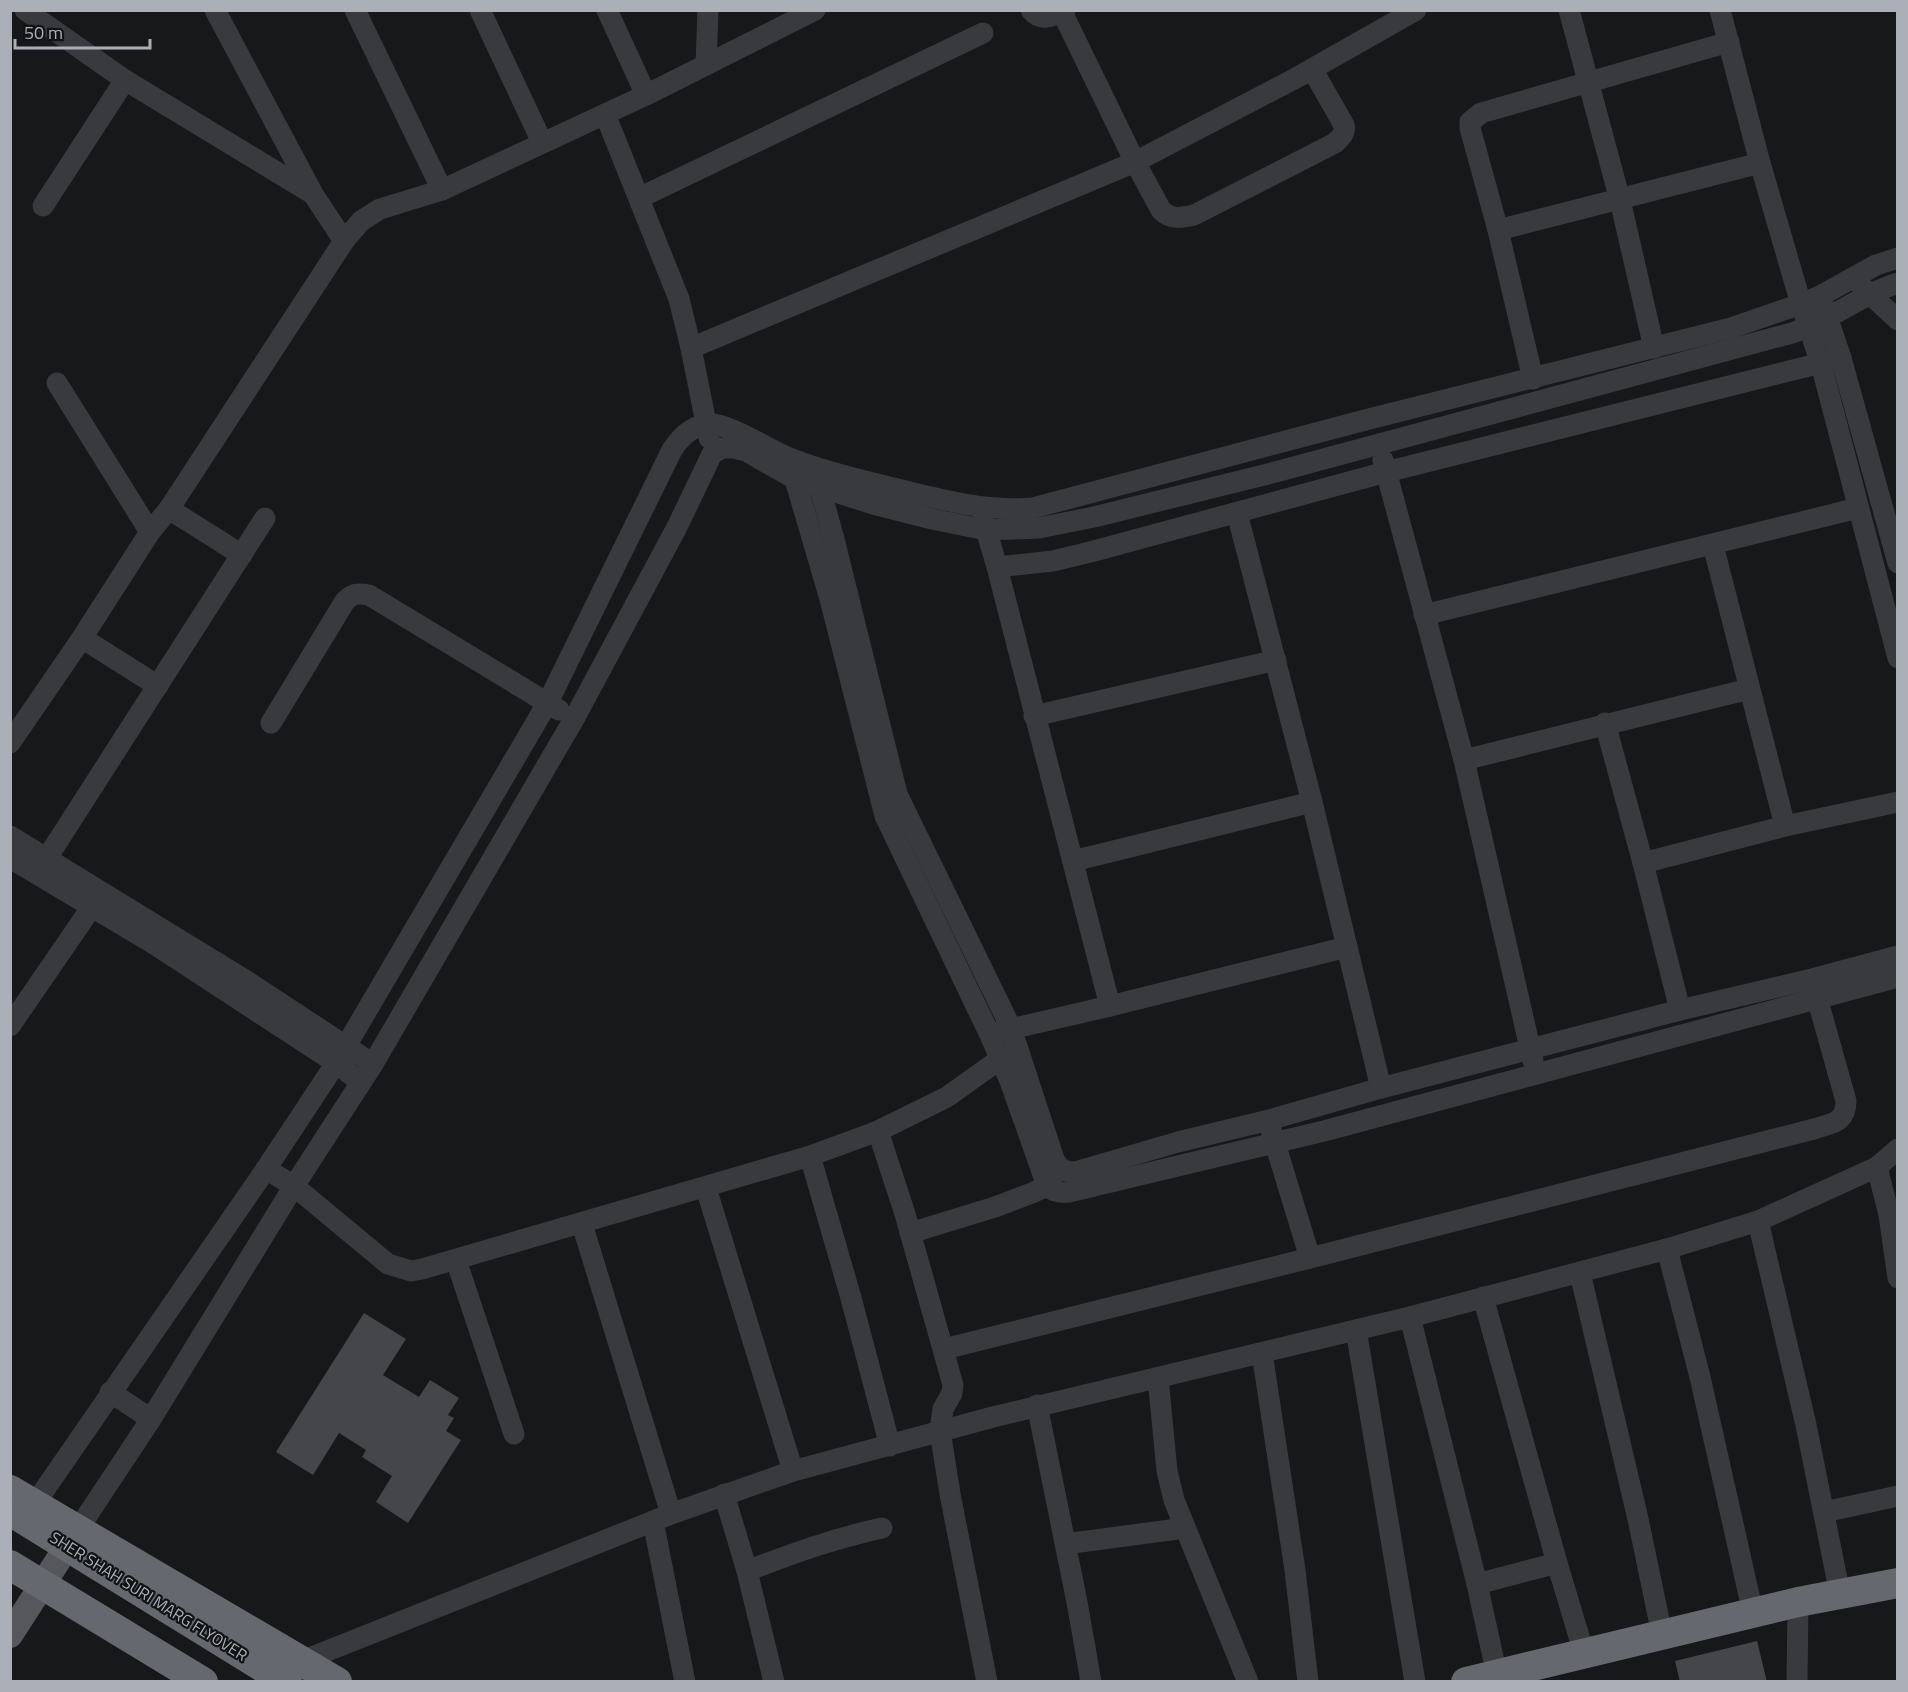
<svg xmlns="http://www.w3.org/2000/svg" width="1908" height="1692" font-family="'Titillium Web',sans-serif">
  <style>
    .building { fill: #454649 }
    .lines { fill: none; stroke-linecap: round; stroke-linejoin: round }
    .minor { stroke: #393a3e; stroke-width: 21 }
    .major { stroke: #55575d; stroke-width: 26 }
    .highway { stroke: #65686e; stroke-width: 30 }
    .highway-bridge { stroke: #65686e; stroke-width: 30 }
    .labels { text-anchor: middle; stroke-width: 4.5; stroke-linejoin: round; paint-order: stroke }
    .street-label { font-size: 16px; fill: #abb0b8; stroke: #121314 }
  </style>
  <rect width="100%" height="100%" fill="#171819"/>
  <g class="building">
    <polygon points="364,1313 406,1339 383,1375 419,1397 430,1380 459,1398 448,1415 454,1418 446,1431 461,1440 408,1523 376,1502 392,1476 362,1457 366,1450 339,1433 313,1475 276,1452"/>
    <polygon points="1757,1641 1767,1682 1680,1682 1675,1661"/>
  </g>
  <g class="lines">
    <g class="minor">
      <polyline points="25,10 125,80 313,194"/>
      <polyline points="215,10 313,194 344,241"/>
      <polyline points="355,10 442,190"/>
      <polyline points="480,10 542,142"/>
      <polyline points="607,10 646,95"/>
      <path d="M1031 10C1041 22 1052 17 1065 10"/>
      <polyline points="1569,10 1620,200 1654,348"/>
      <polyline points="1720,10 1760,163 1801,304 1821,364 1898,658"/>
      <path d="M1062 12 1135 162 1161 210C1171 220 1181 218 1194 215L1335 143C1341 137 1346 133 1344 125L1312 69"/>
      <polyline points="706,65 708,10"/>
      <polyline points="605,114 679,299 691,348 709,438"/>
      <polyline points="639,198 983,33"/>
      <polyline points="43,206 125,80"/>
      <polyline points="1498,230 1760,163"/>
      <polyline points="1861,286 1898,320"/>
      <polyline points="1823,305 1841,358 1898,563"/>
      <polyline points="691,348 1135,162 1296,78 1416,10"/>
      <polyline points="1533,379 1498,230 1470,128 1470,122 1481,113 1729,42"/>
      <polyline points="57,383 150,532"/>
      <polyline points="1383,460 1464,760 1533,1061"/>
      <path d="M792 469 830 599 885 816 990 1035 1010 1081 1047 1186C1054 1192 1060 1193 1069 1192L1324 1131 1898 977"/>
      <path d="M817 478 834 539 897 794 1011 1028 1054 1159C1059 1169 1064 1172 1075 1172L1178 1142 1269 1120 1381 1088 1680 1010 1812 979 1898 956"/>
      <polyline points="169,509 242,555"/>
      <polyline points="1237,513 1312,802 1381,1088"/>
      <polyline points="983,519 997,567 1110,1006"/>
      <polyline points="1713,545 1785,826"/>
      <polyline points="997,567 1053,561 1094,551 1386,472 1841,358"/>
      <polyline points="1424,615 1858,508"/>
      <polyline points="82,638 158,686"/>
      <polyline points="1034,716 1276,660"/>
      <path d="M271 723 345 601C353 593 358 593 369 595L559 710"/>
      <polyline points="1605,723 1643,863 1680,1010"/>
      <polyline points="10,743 82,638 150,532 169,509 344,241 361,221 380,209 442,190 646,95 815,10"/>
      <polyline points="1464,760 1749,689"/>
      <polyline points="10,836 245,980 373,1064"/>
      <polyline points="10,858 154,944 336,1063 360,1082"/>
      <polyline points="47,858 265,518"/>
      <polyline points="1073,861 1312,802"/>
      <polyline points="1643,863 1785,826 1898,802"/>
      <polyline points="10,1026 100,895"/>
      <polyline points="998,1032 1110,1006 1347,947"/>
      <polyline points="1271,1130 1310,1258"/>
      <polyline points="878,1131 905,1214 953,1385 952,1393 943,1409 940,1431 950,1494 987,1682"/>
      <polyline points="810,1156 851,1298 890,1446"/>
      <polyline points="1877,1167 1889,1215 1898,1278"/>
      <polyline points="266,1169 294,1186 388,1264 411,1271 422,1269 810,1156 878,1131 947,1097 1000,1059"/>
      <polyline points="706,1188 793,1471"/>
      <polyline points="1758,1221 1806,1425 1840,1594"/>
      <polyline points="910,1233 995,1207 1032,1193 1047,1186 1054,1174"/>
      <polyline points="1667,1249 1700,1377 1753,1613"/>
      <polyline points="456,1260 514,1434"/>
      <polyline points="1580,1273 1638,1519 1662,1634"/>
      <polyline points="1410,1317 1477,1584 1497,1675"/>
      <polyline points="1356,1330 1415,1682"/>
      <path d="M944 1349 1310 1258 1814 1129C1832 1123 1846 1123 1846 1101L1814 987"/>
      <polyline points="1262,1353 1295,1570 1308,1682"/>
      <polyline points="1158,1378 1167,1471 1174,1500 1248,1682"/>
      <polyline points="110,1392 151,1419"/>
      <polyline points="1037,1405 1077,1602 1091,1682"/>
      <polyline points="724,1494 747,1571 774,1682"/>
      <path d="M34 1505 266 1169 336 1063 548 702 672 450C681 436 694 424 712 424 731 425 768 449 787 457 821 471 858 479 893 488 939 499 985 512 1033 508L1369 419 1731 328 1801 304 1820 296 1876 265 1898 258"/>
      <polyline points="1824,1512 1898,1496"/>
      <polyline points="671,1514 793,1471 993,1417 1410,1317 1667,1249 1758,1221 1877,1167 1898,1149"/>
      <polyline points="653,1521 685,1682"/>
      <path d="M77 1531 151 1419 294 1186 373 1064 574 719 677 527 712 454 722 448H734L746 451 795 479 873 504 932 519 986 530 1039 528 1094 517 1268 474 1792 333C1831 320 1860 295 1898 283"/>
      <polyline points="1065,1544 1185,1528"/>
      <polyline points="1557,1563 1584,1653"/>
      <path d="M747 1571C794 1553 832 1539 882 1528"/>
      <polyline points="1477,1584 1557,1563 1483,1297"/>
      <polyline points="302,1661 671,1514 582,1224"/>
      <polyline points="1797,1682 1798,1602"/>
    </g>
    <polyline class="major" points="10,1635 77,1531"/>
    <g class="highway">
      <polyline points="10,1490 337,1682"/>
      <polyline points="10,1565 203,1682"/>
      <polyline points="1466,1682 1798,1602 1898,1583"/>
    </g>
    <polyline class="highway-bridge" points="10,1511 287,1682"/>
  </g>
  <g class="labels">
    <g class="street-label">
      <text transform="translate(149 1596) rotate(32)" y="6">SHER SHAH SURI MARG FLYOVER</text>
    </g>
  </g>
  <rect width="1908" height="1692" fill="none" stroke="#abb0b8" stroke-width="24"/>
  <path d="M15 39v9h135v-9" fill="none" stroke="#abb0b8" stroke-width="3"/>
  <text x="24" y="39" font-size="18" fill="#abb0b8" stroke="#121314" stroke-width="4.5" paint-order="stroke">50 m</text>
</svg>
